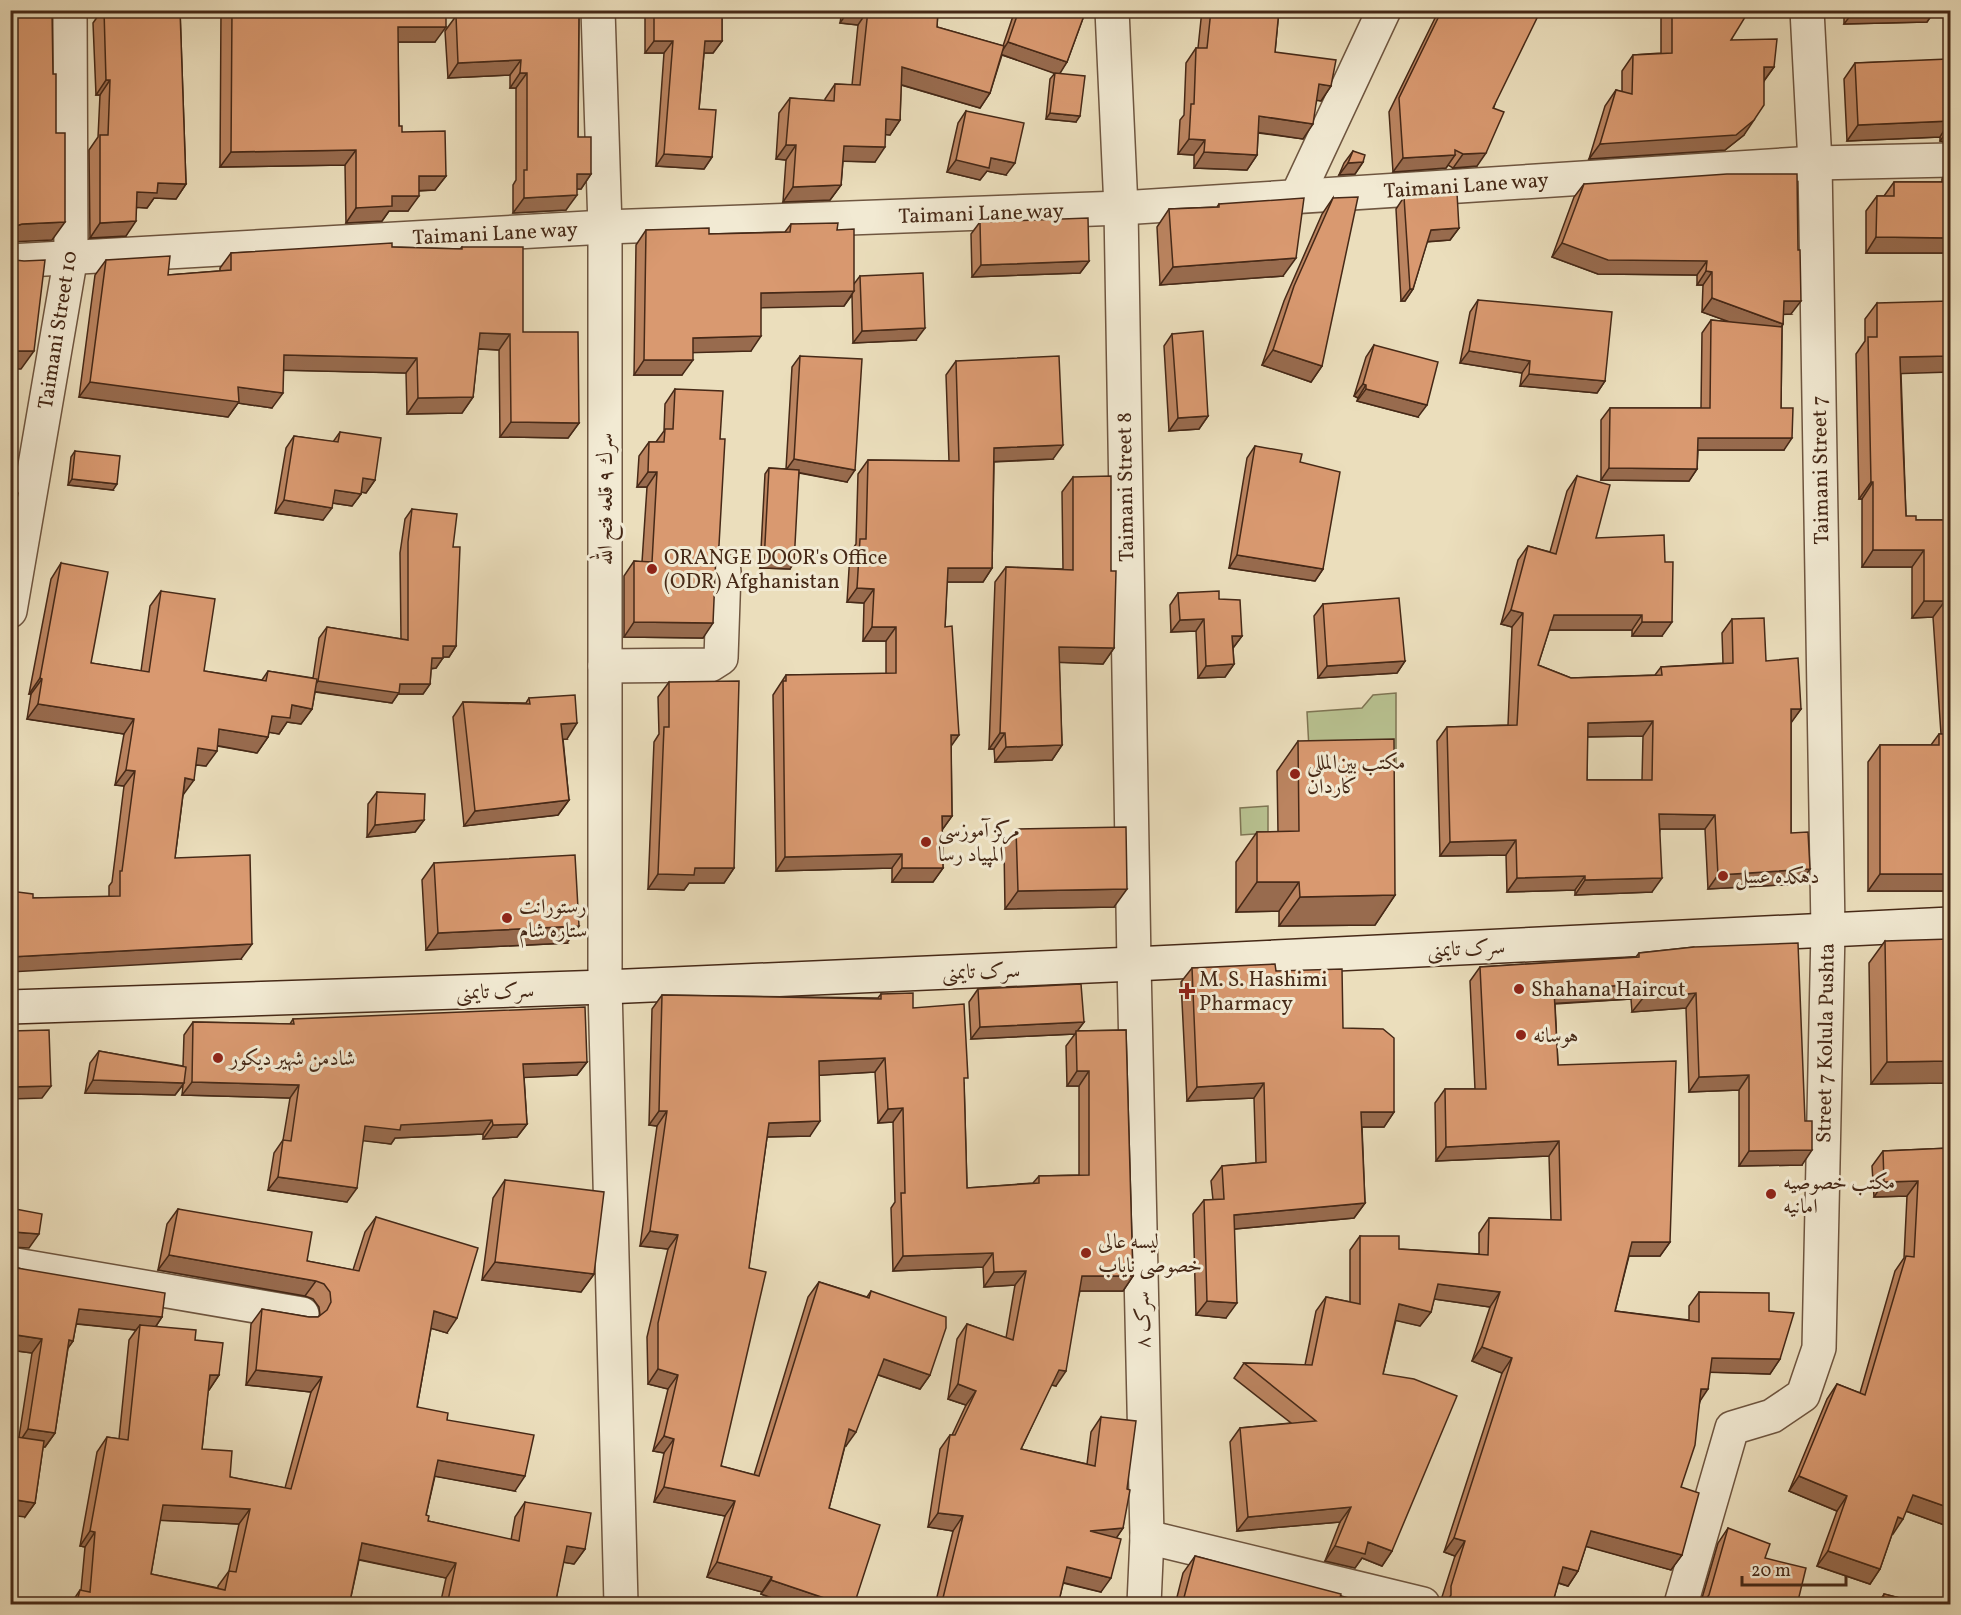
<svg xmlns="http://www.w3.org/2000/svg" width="1961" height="1615" font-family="Vollkorn,Amiri,serif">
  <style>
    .green { fill: #b8c190; stroke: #7f7554; stroke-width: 1.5 }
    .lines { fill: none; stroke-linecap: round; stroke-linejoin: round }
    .street-casing { stroke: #6f5640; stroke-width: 36 }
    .secondary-casing { stroke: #462917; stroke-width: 36 }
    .street { stroke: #f2ead3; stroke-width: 33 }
    .secondary { stroke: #f2ead3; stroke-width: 33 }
    .wall { fill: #bb8460; stroke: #462917; stroke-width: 1.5; fill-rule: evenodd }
    .shaded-wall { fill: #986b4e; stroke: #462917; stroke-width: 1.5 }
    .building { fill: #d99970; stroke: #462917; stroke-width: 1.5; fill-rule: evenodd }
    .poi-dot { fill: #8f2418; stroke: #f2ead3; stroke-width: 2 }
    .labels { text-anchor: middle; stroke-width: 6; stroke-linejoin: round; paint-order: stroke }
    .street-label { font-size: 21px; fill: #462917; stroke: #f2ead3 }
    .poi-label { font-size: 21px; fill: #462917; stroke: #f2ead3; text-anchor: start }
  </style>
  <rect width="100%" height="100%" fill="#ebdebc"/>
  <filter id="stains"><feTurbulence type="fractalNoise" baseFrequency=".00333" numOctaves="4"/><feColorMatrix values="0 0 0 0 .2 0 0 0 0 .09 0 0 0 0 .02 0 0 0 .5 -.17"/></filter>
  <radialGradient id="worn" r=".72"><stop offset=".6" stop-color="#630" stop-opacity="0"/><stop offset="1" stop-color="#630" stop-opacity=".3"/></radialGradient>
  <g class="green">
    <polygon points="1396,693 1396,765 1310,767 1307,712 1362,708 1373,695"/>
    <polygon points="1268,806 1268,833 1241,835 1240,808"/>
  </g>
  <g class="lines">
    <g class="street-casing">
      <g id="street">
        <polyline points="598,10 605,227 605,987 621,1604"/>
        <polyline points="1112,10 1121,208 1134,964 1147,1537 1144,1604"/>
        <polyline points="1297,196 1384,10"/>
        <polyline points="10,261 605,227 1121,208 1815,163 1950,160"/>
        <polyline points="10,611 71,256 70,10"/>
        <polyline points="605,666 710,665 721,658 724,571"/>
        <polyline points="10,1264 302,1314"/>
        <polyline points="1147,1537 1423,1604"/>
        <polyline points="1681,1604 1732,1428 1772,1416 1803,1395 1819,1348 1828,930 1815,163 1807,10"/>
      </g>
    </g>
    <g class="secondary-casing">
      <polyline id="secondary" points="10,1007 605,987 1134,964 1950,924"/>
    </g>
    <use href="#street" class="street"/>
    <use href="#secondary" class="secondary"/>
  </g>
  <g class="wall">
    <polygon points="102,10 180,10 186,184 176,199 154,198 147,208 137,207 126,236 90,238 89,150 98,137 100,95 96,95 93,23"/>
    <polygon points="221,10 446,10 435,42 398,42 399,126 402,132 446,176 435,190 419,191 408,211 389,211 382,221 346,223 345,165 220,167"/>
    <polygon points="511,10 579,10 578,137 591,174 581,189 577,189 566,210 513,213 513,185 516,180 516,88 510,88 510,75 448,78 445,31 456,16 511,13"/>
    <polygon points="645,10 722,10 722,41 713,53 704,53 699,109 712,157 704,169 656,166 664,53 645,53"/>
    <polygon points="842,10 938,10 937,27 1003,46 1015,10 1086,10 1067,62 1059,73 1076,122 1046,119 1050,79 1055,73 1002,55 990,93 980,108 901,85 900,120 890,135 885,134 875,162 843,161 841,185 830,200 783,202 786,160 776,159 779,113 790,98 825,101 825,99 835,84 852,85 858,25 840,23"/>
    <polygon points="1202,10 1279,10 1275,52 1331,86 1321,101 1317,100 1303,139 1258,133 1257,155 1247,170 1194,168 1194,155 1178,154 1180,120 1184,115 1186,63 1196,48 1198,48"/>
    <polygon points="1439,10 1522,10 1477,166 1453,168 1448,165 1446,168 1393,172 1389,112"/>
    <polygon points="1661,10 1742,10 1731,40 1774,67 1764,81 1744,135 1725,150 1589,159 1605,106 1616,90 1622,92 1622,71 1633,55 1661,53"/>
    <polygon points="1844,10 1935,10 1927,22 1844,24"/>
    <polygon points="1948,52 1950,52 1950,143 1940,141 1940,137 1847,141 1844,79 1855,63 1943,60"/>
    <polygon points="966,111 1006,175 987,171 980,180 947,172 958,123"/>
    <polygon points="1353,151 1363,162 1355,174 1339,175 1344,163"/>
    <polygon points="1950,167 1950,253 1866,253 1866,211 1877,196 1884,196 1894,182 1942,182 1942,179"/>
    <polygon points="1584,184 1791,314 1783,314 1783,324 1782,327 1781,408 1784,450 1698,450 1697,469 1689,481 1601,480 1601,420 1610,408 1701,408 1702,333 1711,320 1730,322 1702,312 1703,285 1697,285 1697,275 1598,274 1552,257 1574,197"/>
    <polygon points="1404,197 1459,228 1450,240 1427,242 1413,289 1405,301 1401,301 1396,209"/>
    <polygon points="1333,198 1322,366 1311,382 1262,365 1284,301 1322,214"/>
    <polygon points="1219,204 1283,276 1160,285 1157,227 1169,209 1217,207"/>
    <polygon points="980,222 1089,261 1080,273 972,277 971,234"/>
    <polygon points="791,224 837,230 854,284 860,276 916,340 853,343 852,295 844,306 761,307 751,351 693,352 682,375 634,375 636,245 646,230 709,234 785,232"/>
    <polygon points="392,247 460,249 462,247 523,332 579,423 568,438 500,437 499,350 478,349 473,397 462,413 407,414 406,373 284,370 272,408 238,403 228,417 79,397 95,275 106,260 168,275 220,271 220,268 231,253"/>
    <polygon points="1478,300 1605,381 1597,393 1520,386 1522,373 1460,363 1470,312"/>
    <polygon points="1877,303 1901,374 1906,516 1916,520 1950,520 1950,891 1868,891 1868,762 1880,745 1931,745 1939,734 1941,734 1933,617 1912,618 1912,567 1862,567 1862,499 1859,499 1856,354 1865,341 1865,319"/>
    <polygon points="1172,334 1208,416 1199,429 1169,431 1164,346"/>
    <polygon points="1374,345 1418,417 1357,401 1358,398 1354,396 1366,357"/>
    <polygon points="800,356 847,482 799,473 790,569 760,568 765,474 769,468 786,469 792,367"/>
    <polygon points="956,361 1053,459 994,462 992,568 983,582 947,582 945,627 951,746 952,816 942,830 943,868 933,882 892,882 892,868 776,871 773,695 786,675 886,674 886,641 863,641 864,603 847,602 850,553 856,544 858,474 868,460 949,461 946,375"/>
    <polygon points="675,389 720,439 716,555 703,638 624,637 624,576 634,561 642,562 647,487 637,487 639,456 649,442 656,442 664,431 665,404"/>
    <polygon points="340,432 375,480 366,493 361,492 361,494 352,506 332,503 323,520 275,513 286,448 294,436 333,442"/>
    <polygon points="1255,446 1300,462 1323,569 1315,581 1229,568 1247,458"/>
    <polygon points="75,451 113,490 68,485 71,457"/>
    <path d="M1577 476 1596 538 1662 636H1632V630H1549L1538 665 1571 678 1655 675 1661 667 1723 663 1722 633 1732 619 1766 661 1801 709 1791 722V833L1800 884 1708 889 1705 829H1660L1652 892 1575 895V890L1507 892 1506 855 1440 856 1437 741 1447 727 1508 725 1512 627 1501 624 1518 560 1528 546 1550 552 1567 491ZM1643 736 1642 780H1587V737Z"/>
    <polygon points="1073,477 1111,571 1114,648 1103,664 1059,662 1062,745 1052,760 995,762 994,749 989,749 995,582 1006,567 1063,569 1062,492"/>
    <polygon points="412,509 453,547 456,646 449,657 443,657 436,668 431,669 430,684 423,694 398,694 392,703 315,692 312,709 301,724 287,722 279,734 269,732 268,737 257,753 217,746 206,766 196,765 183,795 175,858 241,959 33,898 109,897 109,886 112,882 124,786 115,785 124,734 27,719 31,694 29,694 51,579 61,563 91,663 141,671 150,606 161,591 204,671 262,680 268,671 313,678 319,638 327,627 401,639 400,553 405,519"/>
    <polygon points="1178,593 1219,599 1242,636 1233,648 1234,664 1225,677 1198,678 1196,631 1171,632 1170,605"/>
    <polygon points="1323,604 1405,661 1397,673 1318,678 1314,616"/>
    <polygon points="669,682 734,868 724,883 689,883 684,890 648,889 654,742 659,734 658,697"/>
    <polygon points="529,698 567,739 563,739 569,800 558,815 464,826 453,717 463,702 526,703"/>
    <polygon points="1298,741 1395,895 1375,925 1279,926 1279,911 1236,912 1236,862 1257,832 1278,832 1277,771"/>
    <polygon points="377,792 424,820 415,832 367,837 368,804"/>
    <polygon points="1016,829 1114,907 1005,909 1004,847"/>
    <polygon points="434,863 567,943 426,950 422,880"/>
    <polygon points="1885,941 1950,1083 1871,1084 1869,963"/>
    <polygon points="1694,947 1802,1165 1739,1166 1739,1090 1689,1092 1686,1008 1632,1012 1631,999 1555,1004 1558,1065 1670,1242 1660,1256 1629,1256 1615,1311 1689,1320 1689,1306 1699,1292 1769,1311 1780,1359 1770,1374 1710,1372 1700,1401 1681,1487 1682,1555 1671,1570 1586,1546 1578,1571 1568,1586 1558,1583 1552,1605 1441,1605 1441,1600 1455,1556 1444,1552 1502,1373 1472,1361 1490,1307 1434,1299 1431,1312 1420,1326 1396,1320 1383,1374 1392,1551 1382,1566 1362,1558 1355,1568 1325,1561 1340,1522 1237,1531 1230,1442 1240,1428 1291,1423 1234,1378 1244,1363 1305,1365 1316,1311 1326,1297 1350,1302 1350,1250 1360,1236 1399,1249 1479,1254 1479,1233 1489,1218 1551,1220 1549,1156 1436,1161 1435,1103 1445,1089 1475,1089 1470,981 1480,967 1636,957 1639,953"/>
    <polygon points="1192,968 1276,971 1343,1028 1394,1112 1384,1127 1362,1127 1365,1203 1354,1218 1234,1229 1226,1318 1196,1315 1193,1214 1204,1200 1213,1200 1211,1181 1222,1166 1256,1163 1254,1098 1187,1101 1181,982"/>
    <polygon points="978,989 1084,1022 1077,1031 1126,1030 1133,1276 1123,1291 1080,1291 1056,1386 1051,1385 1021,1449 1087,1464 1091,1432 1101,1417 1127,1489 1123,1528 1116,1538 1101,1592 1063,1583 1058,1605 935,1605 953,1531 928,1527 940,1449 950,1435 952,1435 966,1405 948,1399 957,1339 967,1324 1006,1338 1015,1285 984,1287 983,1267 893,1271 891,1208 895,1202 893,1122 878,1123 875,1072 819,1075 810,1136 767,1137 721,1466 754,1475 808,1297 819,1282 867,1297 871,1291 930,1375 920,1389 878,1375 846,1446 845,1446 829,1508 854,1605 791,1605 761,1594 762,1592 707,1577 725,1516 654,1502 664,1453 653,1451 668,1389 648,1384 647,1337 668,1249 640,1246 657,1126 649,1125 652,1009 662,995 878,998 881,994 913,1008 964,1083 967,1188 1033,1183 1039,1176 1079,1175 1079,1086 1067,1086 1066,1046 1075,1034 971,1039 969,1002"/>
    <polygon points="293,1019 587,1062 577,1075 524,1077 527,1124 517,1137 483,1139 483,1134 395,1138 391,1144 363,1140 347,1202 268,1190 274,1153 283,1140 290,1098 182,1095 183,1085 175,1095 85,1093 90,1063 99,1051 183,1066 184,1035 193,1022 290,1024"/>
    <polygon points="1950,1148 1950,1527 1906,1511 1892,1534 1880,1569 1870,1584 1817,1566 1837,1511 1789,1491 1827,1399 1837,1384 1860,1393 1895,1271 1904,1258 1907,1196 1874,1197 1872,1166 1883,1151"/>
    <polygon points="505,1180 594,1274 581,1292 482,1280 493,1198"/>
    <path d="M178 1209 307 1261 353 1270 365 1232 376 1217 447 1333 431 1328 417 1407 447 1420 515 1491 435 1476 426 1515 428 1521 511 1540 515 1517 525 1502 585 1549 574 1564 563 1562 555 1605H440L446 1578 359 1560 350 1601 368 1605H70L80 1590H81L85 1547 80 1546 97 1452 107 1437 119 1439 129 1340 136 1330 76 1324 73 1341 68 1348 55 1433 45 1447H43L35 1503 25 1517 19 1437 32 1353 10 1350V1265L162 1317 156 1326 195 1340 219 1375 209 1390H208L202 1449 230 1477 285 1488 311 1392 246 1385 251 1324 262 1309 309 1317H318L320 1315 319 1307 313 1299 305 1296 158 1270 167 1224ZM160 1520 239 1524 229 1571 218 1586V1588L151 1574Z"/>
    <polygon points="1728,1528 1765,1558 1797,1605 1700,1605 1718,1543"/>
    <polygon points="1195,1556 1341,1596 1347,1605 1175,1605 1183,1573"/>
    <polygon points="1884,1594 1927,1605 1877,1605"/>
  </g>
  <g class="shaded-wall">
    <polygon points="849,10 868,10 858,25 840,23"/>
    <polygon points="1904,10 1935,10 1927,22 1844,24 1853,12"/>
    <polygon points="398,27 446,27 435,42 388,42"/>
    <polygon points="654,41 673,41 664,53 645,53"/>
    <polygon points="705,41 722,41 713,53 696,53"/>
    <polygon points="1008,42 1067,62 1059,75 1000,54"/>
    <polygon points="521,60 510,75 448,78 458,63"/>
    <polygon points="902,67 990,93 980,108 892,82"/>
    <polygon points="1764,67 1774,67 1763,82"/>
    <polygon points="520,73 527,73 516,88 510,88"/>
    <polygon points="106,80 110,80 100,95 96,95"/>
    <polygon points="1319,84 1331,86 1321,101 1308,99"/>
    <polygon points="1050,113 1080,116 1076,122 1046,119"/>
    <polygon points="1259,116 1313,124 1303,139 1249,131"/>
    <polygon points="886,119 900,120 890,135 876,134"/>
    <polygon points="1754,120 1744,135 1725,150 1589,159 1600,144"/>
    <polygon points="1950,121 1940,137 1847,141 1858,125"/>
    <polygon points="1950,127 1950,143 1940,141"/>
    <polygon points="1189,139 1205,140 1194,155 1178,154"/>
    <polygon points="786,145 796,145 786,160 776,159"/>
    <polygon points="844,146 885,147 875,162 834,161"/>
    <polygon points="356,150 345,165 220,167 231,152"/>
    <polygon points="1204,152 1257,155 1247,170 1194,168"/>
    <polygon points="1486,153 1477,166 1453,168 1463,154"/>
    <polygon points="664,154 712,157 704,169 656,166"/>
    <polygon points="1455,155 1446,168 1393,172 1403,158"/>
    <polygon points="991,158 1015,163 1006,175 987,171 980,180 947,172 956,160"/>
    <polygon points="1363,162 1355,174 1339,175 1348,163"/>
    <polygon points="577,174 591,174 581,189 566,189"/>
    <polygon points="419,176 446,176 435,190 408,191"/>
    <polygon points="158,183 186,184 176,199 154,198 147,208 127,207 137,192"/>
    <polygon points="841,185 830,200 783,202 793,187"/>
    <polygon points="577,195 566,210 513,213 524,198"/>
    <polygon points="392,196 419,196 408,211 389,211 382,221 346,223 356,208"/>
    <polygon points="136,221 126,236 90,238 100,223"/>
    <polygon points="65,222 52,240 10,242 10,229 13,227 22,224"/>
    <polygon points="1459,228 1450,240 1422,242 1431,230"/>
    <polygon points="1876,237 1950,238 1950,253 1866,253"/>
    <polygon points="1562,243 1707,261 1697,275 1598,274 1552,257"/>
    <polygon points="1296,258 1283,276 1160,285 1173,267"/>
    <polygon points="1089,261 1080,273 972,277 981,265"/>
    <polygon points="1706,271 1712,272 1703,285 1697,285"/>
    <polygon points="1410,289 1413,289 1405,301 1401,301"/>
    <polygon points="854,291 844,306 750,308 761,293"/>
    <polygon points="1712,298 1783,324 1774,338 1702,312"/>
    <polygon points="1784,301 1801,301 1791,314 1774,315"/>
    <polygon points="925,328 916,340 853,343 862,331"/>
    <polygon points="480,333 510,334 499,350 469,348"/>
    <polygon points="761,336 751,351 682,353 693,338"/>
    <polygon points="1273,350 1322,366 1311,382 1262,365"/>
    <polygon points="10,351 34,351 21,369 10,369"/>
    <polygon points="1469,351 1530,361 1522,373 1460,363"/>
    <polygon points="284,355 417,358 406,373 273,370"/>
    <polygon points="1950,356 1950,372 1889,374 1900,357"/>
    <polygon points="644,360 693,360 682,375 634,375"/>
    <polygon points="1529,374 1605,381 1597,393 1520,386"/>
    <polygon points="90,382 238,387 283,393 272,408 238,403 228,417 79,397"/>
    <polygon points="1363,384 1366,385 1358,398 1354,396"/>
    <polygon points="1366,389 1427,405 1418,417 1357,401"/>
    <polygon points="473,397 462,413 407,414 418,398"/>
    <polygon points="1208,416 1199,429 1169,431 1178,418"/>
    <polygon points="511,422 579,423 568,438 500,437"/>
    <polygon points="1698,438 1792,438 1784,450 1689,450"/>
    <polygon points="1063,445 1053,459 984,462 994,448"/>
    <polygon points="794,459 855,470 847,482 786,470"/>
    <polygon points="1609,468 1697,469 1689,481 1601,480"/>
    <polygon points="648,472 657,472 647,487 637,487"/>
    <polygon points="363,478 375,480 366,493 355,491"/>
    <polygon points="72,479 117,484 113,490 68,485"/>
    <polygon points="1871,482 1873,482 1862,499 1859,499"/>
    <polygon points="335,490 361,494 352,506 326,502"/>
    <polygon points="284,500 332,508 323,520 275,513"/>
    <polygon points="1873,550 1924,550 1912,567 1862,567"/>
    <polygon points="1237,555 1323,569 1315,581 1229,568"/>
    <polygon points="764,562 794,563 790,569 760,568"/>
    <polygon points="948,568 992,568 983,582 938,582"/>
    <polygon points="857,588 874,589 864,603 847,602"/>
    <polygon points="1924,601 1945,601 1933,617 1912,618"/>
    <polygon points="1511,610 1523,613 1512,627 1501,624"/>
    <polygon points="1554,615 1642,615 1632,630 1544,630"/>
    <polygon points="1204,619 1196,631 1171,632 1180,620"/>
    <polygon points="634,622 713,623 703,638 624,637"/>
    <polygon points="1642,622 1672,622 1662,636 1632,636"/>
    <polygon points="872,627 896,627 886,641 863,641"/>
    <polygon points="1232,636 1242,636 1233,648"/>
    <polygon points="443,646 456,646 449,657 436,657"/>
    <polygon points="1059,647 1114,648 1103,664 1048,662"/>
    <polygon points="432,658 443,658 436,668 424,669"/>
    <polygon points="1405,661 1397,673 1318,678 1327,666"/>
    <polygon points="1234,664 1225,677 1198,678 1206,666"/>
    <polygon points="40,678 42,679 31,694 29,694"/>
    <polygon points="318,681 400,684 430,684 423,694 398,694 392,703 311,691"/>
    <polygon points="38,704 134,719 124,734 27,719"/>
    <polygon points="292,705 312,709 301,724 287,722 279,734 261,731 272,716"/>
    <polygon points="1791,709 1801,709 1791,723"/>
    <polygon points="1653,721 1643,736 1577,737 1588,723"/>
    <polygon points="577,723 567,739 551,740 561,724"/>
    <polygon points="219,729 268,737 257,753 209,744"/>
    <polygon points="1000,733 1005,733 994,749 989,749"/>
    <polygon points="951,735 959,735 949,749"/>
    <polygon points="1062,745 1052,760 995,762 1006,747"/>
    <polygon points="198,748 217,751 206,766 188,764"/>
    <polygon points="126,770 135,771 124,786 115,785"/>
    <polygon points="185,778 194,780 183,795"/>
    <polygon points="569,800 558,815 464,826 475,811"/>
    <polygon points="1659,814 1715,815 1705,829 1649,829"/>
    <polygon points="942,816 952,816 942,830"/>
    <polygon points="424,820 415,832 367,837 375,825"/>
    <polygon points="1516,840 1506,855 1440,856 1450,842"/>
    <polygon points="902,854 892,868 776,871 785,857"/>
    <polygon points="695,868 734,868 724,883 689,883 684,890 648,889 658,874"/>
    <polygon points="902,868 943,868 933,882 892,882"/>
    <polygon points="1810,869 1800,884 1708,889 1718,875"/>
    <polygon points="1880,874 1950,874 1950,891 1868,891"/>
    <polygon points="1585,876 1575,890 1507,892 1517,878"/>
    <polygon points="1662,878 1652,892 1575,895 1585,880"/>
    <polygon points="1257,882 1299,882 1279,911 1236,912"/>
    <polygon points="1127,889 1114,907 1005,909 1018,891"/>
    <polygon points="1395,895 1375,925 1279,926 1300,897"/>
    <polygon points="579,926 567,943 426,950 438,933"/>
    <polygon points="252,944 241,959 10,972 10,957"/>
    <polygon points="1641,984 1631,999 1544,1004 1554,990"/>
    <polygon points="1696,993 1686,1008 1632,1012 1643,998"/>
    <polygon points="1084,1022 1075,1034 971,1039 980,1027"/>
    <polygon points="885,1058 875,1072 809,1076 819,1061"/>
    <polygon points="1950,1061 1950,1083 1871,1084 1887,1062"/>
    <polygon points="587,1062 577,1075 514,1078 523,1064"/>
    <polygon points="1077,1071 1089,1071 1079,1086 1067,1086"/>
    <polygon points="1749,1075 1739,1090 1689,1092 1699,1077"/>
    <polygon points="93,1080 184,1083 175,1095 85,1093"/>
    <polygon points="192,1082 299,1085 290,1098 182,1095"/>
    <polygon points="1264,1083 1254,1098 1187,1101 1197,1087"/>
    <polygon points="51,1086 42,1098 10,1099 10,1087"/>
    <polygon points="903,1108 893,1122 878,1123 888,1109"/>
    <polygon points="659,1111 667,1111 657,1126 649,1125"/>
    <polygon points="1361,1112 1394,1112 1384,1127 1351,1127"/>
    <polygon points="492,1120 483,1134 395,1138 391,1144 356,1140 365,1126"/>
    <polygon points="820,1121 810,1136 759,1137 769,1123"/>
    <polygon points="527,1124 517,1137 483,1139 493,1125"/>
    <polygon points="1559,1141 1549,1156 1436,1161 1446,1147"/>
    <polygon points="1812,1150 1802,1165 1739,1166 1749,1151"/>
    <polygon points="278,1177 357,1188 347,1202 268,1190"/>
    <polygon points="1918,1181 1907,1196 1874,1197 1884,1182"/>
    <polygon points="1365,1203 1354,1218 1224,1230 1234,1215"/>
    <polygon points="650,1231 678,1235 668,1249 640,1246"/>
    <polygon points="14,1232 39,1234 29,1248 10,1247 10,1234"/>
    <polygon points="1632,1242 1670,1242 1660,1256 1622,1256"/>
    <polygon points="993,1253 983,1267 893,1271 903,1256"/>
    <polygon points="169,1255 316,1281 305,1296 158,1270"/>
    <polygon points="495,1262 594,1274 581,1292 482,1280"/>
    <polygon points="1026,1271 1015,1285 984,1287 994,1272"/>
    <polygon points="1082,1276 1133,1276 1123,1291 1072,1291"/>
    <polygon points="1438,1284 1500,1292 1490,1307 1427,1298"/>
    <polygon points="1207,1301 1237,1303 1226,1318 1196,1315"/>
    <polygon points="1399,1304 1431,1312 1420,1326 1389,1319"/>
    <polygon points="79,1309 162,1317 152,1332 140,1325 136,1330 69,1323"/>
    <polygon points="434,1311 457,1318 447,1333 423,1326"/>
    <polygon points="10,1334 42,1339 32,1353 10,1350"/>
    <polygon points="69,1340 73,1341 63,1355"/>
    <polygon points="1482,1347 1512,1358 1502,1373 1472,1361"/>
    <polygon points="1712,1358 1780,1359 1770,1374 1702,1372"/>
    <polygon points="884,1359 930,1375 920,1389 873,1373"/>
    <polygon points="658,1369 678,1375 668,1389 648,1384"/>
    <polygon points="256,1370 322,1377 311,1392 246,1385"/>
    <polygon points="1059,1370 1066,1371 1056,1386 1048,1384"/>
    <polygon points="210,1375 219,1375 209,1390 199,1390"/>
    <polygon points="958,1384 976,1391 966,1405 948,1399"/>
    <polygon points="1701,1389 1708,1389 1698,1404"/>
    <polygon points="28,1429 55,1433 45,1447 18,1444"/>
    <polygon points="849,1429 856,1432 846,1446 839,1444"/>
    <polygon points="664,1436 674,1439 664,1453 653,1451"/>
    <polygon points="438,1460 525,1476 515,1491 428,1475"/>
    <polygon points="1799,1476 1847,1496 1837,1511 1789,1491"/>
    <polygon points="664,1487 735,1501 725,1516 654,1502"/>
    <polygon points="1913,1495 1950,1508 1950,1527 1903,1510"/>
    <polygon points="10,1499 35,1503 25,1517 10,1515"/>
    <polygon points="163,1505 250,1509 239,1524 153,1520"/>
    <polygon points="1351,1507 1340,1522 1237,1531 1248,1517"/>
    <polygon points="938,1513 963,1516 953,1531 928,1527"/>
    <polygon points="1898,1517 1903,1519 1893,1534 1887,1532"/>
    <polygon points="1123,1528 1113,1543 1090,1531"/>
    <polygon points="90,1531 95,1532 85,1547 80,1546"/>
    <polygon points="1591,1531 1682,1555 1671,1570 1581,1545"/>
    <polygon points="1454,1538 1465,1541 1455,1556 1444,1552"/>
    <polygon points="1368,1542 1392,1551 1382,1566 1362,1558 1355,1568 1325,1561 1335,1546"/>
    <polygon points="362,1543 456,1563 446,1578 352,1558"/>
    <polygon points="567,1546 585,1549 574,1564 556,1561"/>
    <polygon points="1828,1551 1880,1569 1870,1584 1817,1566"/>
    <polygon points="717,1562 772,1577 762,1592 707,1577"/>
    <polygon points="1067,1567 1111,1578 1101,1592 1057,1581"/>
    <polygon points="1563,1567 1578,1571 1568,1586 1553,1581"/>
    <polygon points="771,1580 845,1605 791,1605 761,1594"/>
    <polygon points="1740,1599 1763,1605 1736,1605"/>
  </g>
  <g class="building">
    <polygon points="10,10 52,10 53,74 56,74 56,133 65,133 65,222 22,224 13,227 10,229"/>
    <polygon points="104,10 180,10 186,184 158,183 157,193 137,192 136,221 100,223 100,135 108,135 110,80 106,80"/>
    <polygon points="232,10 446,10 446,27 398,27 399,126 402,126 402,132 445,131 446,176 419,176 419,196 392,196 392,206 356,208 356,150 231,152"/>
    <polygon points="521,10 579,10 578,137 591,137 591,174 577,174 577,195 524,198 524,170 527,170 527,73 520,73 521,60 458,63 456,16 521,12"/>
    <polygon points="654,10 722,10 722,41 705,41 699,109 716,110 712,157 664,154 673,41 654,41"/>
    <polygon points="868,10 938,10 937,27 1004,46 990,93 902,67 900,120 886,119 885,147 844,146 841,185 793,187 796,145 786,145 790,98 834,101 835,84 860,85"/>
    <polygon points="1019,10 1086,10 1067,62 1008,42"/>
    <polygon points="1211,10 1279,10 1275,52 1336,60 1331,86 1319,84 1313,124 1259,116 1257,155 1204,152 1205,140 1189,139 1191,104 1194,104 1196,48 1207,48"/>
    <polygon points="1442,10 1522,10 1537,18 1493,108 1504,112 1486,153 1463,154 1455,150 1455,155 1403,158 1399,98"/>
    <polygon points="1672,10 1742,10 1747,14 1731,40 1777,39 1774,67 1764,67 1764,105 1754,120 1736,135 1600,144 1616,90 1632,94 1633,55 1672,53"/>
    <polygon points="1853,10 1904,10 1853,12"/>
    <polygon points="1948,52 1950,52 1950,121 1858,125 1855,63 1948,59"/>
    <polygon points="1055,73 1085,76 1080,116 1050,113"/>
    <polygon points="966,111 1024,123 1015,163 991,158 989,168 956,160"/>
    <polygon points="1353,151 1365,155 1363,162 1348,163"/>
    <polygon points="1727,174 1797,174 1798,250 1800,250 1801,301 1784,301 1783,324 1712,298 1712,272 1706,271 1707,261 1608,260 1562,243 1584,184"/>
    <polygon points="1894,182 1950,182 1950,238 1876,237 1877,196 1894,196"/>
    <polygon points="1457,193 1459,228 1431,230 1413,289 1410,289 1404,197"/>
    <polygon points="1358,197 1322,366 1273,350 1294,286 1333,198"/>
    <polygon points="1304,198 1296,258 1173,267 1169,209 1219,207 1219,204"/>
    <polygon points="1088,218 1089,261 981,265 980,222"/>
    <polygon points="838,223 837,230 854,229 854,291 761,293 761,336 693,338 693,360 644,360 646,230 709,228 709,234 790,232 791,224"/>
    <polygon points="392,243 392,247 462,249 462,247 523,247 523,332 578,332 579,423 511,422 510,334 480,333 473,397 418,398 417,358 284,355 283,393 238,387 239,402 90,382 106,260 170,256 168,275 231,270 231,253"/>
    <polygon points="10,256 15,260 24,261 45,260 34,351 10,351"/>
    <polygon points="923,273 925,328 862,331 860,276"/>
    <polygon points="1478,300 1612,312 1605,381 1529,374 1530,361 1469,351"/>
    <polygon points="1950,301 1950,356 1900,357 1902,420 1906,516 1916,516 1916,520 1950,520 1950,686 1945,601 1924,601 1924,550 1873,550 1873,482 1871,482 1868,337 1877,337 1877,303"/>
    <polygon points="1711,320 1782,327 1781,408 1793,408 1792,438 1698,438 1697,469 1609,468 1610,408 1710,408"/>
    <polygon points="1203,331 1208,416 1178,418 1172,334"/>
    <polygon points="1374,345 1438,362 1427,405 1366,389 1366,385 1363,384"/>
    <polygon points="800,356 862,359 855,470 794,459"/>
    <polygon points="1059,356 1063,445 994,448 992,568 948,568 945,627 952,626 959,735 951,735 952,816 942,816 943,868 902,868 902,854 785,857 783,681 786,681 786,675 896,673 896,627 872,627 874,589 857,588 860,539 866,539 868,460 959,461 956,361"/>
    <polygon points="675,389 723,391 720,439 725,439 719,545 716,555 713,623 634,622 634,561 652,562 657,472 648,472 649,442 664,442 665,429 673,429"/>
    <polygon points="340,432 381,438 375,480 363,478 361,494 335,490 332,508 284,500 294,436 338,442"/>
    <polygon points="1255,446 1302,454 1300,462 1340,472 1323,569 1237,555"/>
    <polygon points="75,451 120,456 117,484 72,479"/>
    <polygon points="769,468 799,470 794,563 764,562"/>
    <polygon points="1111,476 1111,571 1116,571 1114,648 1059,647 1062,745 1006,747 1005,733 1000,733 1006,567 1073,570 1073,477"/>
    <path d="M1577 476 1610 485 1596 538 1664 535 1665 562H1673L1672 622H1642V615H1554L1538 665 1571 678 1662 675 1661 667 1733 663 1732 619 1764 618 1766 661 1798 658 1801 709H1791V833L1808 832 1810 869 1718 875 1715 815 1659 814 1662 878 1585 880V876L1517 878 1516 840 1450 842 1447 727 1517 725 1523 613 1511 610 1528 546 1556 554ZM1653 721 1652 780H1587L1588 723Z"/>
    <polygon points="10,491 18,493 11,533 10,532"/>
    <polygon points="412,509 457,514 453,547 460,547 456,646 443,646 443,658 432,658 430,684 400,684 399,693 318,681 327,627 408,640 408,542"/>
    <polygon points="61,563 108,572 91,663 149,672 161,591 215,599 204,671 266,681 268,671 317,679 312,709 292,705 290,718 272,716 268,737 219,729 217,751 198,748 194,780 185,778 175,858 250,855 252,944 10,957 10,891 33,894 33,898 120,896 120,871 122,871 135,771 126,770 134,719 38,704 42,679 40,678"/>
    <polygon points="1219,591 1219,599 1240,600 1242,636 1232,636 1234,664 1206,666 1204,619 1180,620 1178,593"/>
    <polygon points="1399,598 1405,661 1327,666 1323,604"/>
    <polygon points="739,681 734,868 695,868 694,875 658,874 664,727 669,727 669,682"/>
    <polygon points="575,695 577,723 561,724 569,800 475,811 463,702 530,704 529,698"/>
    <polygon points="1939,734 1950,734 1950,874 1880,874 1880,745 1939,745"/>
    <polygon points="1394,739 1395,895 1300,897 1299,882 1257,882 1257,832 1299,831 1298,741"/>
    <polygon points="377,792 425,794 424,820 375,825"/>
    <polygon points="1126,827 1127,889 1018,891 1016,829"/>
    <polygon points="575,855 579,926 438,933 434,863"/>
    <polygon points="1950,939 1950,1061 1887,1062 1885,941"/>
    <polygon points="1798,943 1805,1121 1812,1121 1812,1150 1749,1151 1749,1075 1699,1077 1696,993 1643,998 1641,984 1554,990 1558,1065 1676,1061 1670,1242 1632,1242 1615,1311 1699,1322 1699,1292 1769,1293 1769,1311 1794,1313 1780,1359 1712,1358 1708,1389 1701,1389 1695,1445 1681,1487 1699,1493 1682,1555 1591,1531 1578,1571 1563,1567 1552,1605 1444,1605 1446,1603 1451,1595 1451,1586 1465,1541 1454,1538 1512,1358 1482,1347 1500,1292 1438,1284 1431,1312 1399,1304 1383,1374 1414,1379 1457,1396 1392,1551 1368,1542 1365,1554 1335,1546 1351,1507 1248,1517 1240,1428 1316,1421 1244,1363 1312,1365 1326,1297 1360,1304 1360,1236 1399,1236 1399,1249 1488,1255 1489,1218 1561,1220 1559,1141 1446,1147 1445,1089 1486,1089 1480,967 1639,957 1639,953 1694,947"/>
    <polygon points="1275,964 1276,971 1342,969 1343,1028 1383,1029 1394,1038 1394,1112 1361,1112 1365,1203 1234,1215 1237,1303 1207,1301 1204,1200 1224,1199 1222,1166 1266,1162 1264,1083 1197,1087 1192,968"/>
    <polygon points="1081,984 1084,1022 980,1027 978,989"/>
    <polygon points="913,993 913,1008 964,1004 968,1078 964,1078 967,1188 1039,1183 1039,1176 1089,1175 1089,1071 1077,1071 1076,1031 1126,1030 1133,1276 1082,1276 1066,1371 1059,1370 1021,1449 1095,1466 1101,1417 1136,1421 1127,1489 1130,1490 1123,1528 1090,1531 1121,1539 1111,1578 1067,1567 1058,1605 952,1605 942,1602 963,1516 938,1513 950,1435 955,1435 976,1391 958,1384 967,1324 1013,1340 1026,1271 994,1272 993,1253 903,1256 901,1193 905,1193 903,1108 888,1109 885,1058 819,1061 820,1121 769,1123 749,1268 766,1272 721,1466 759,1476 819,1282 869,1298 871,1291 946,1317 946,1328 930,1375 884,1359 856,1432 849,1429 829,1508 880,1525 854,1605 845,1605 771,1580 772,1577 717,1562 735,1501 664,1487 674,1439 664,1436 678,1375 658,1369 658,1323 678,1235 650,1231 667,1111 659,1111 662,995 881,999 881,994"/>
    <polygon points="585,1007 587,1062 523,1064 527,1124 493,1125 492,1120 401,1125 400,1130 365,1126 357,1188 278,1177 283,1140 291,1141 299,1085 192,1082 193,1022 294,1024 293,1019"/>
    <polygon points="49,1030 51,1086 10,1087 10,1031"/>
    <polygon points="99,1051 186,1067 184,1083 93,1080"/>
    <polygon points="1950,1148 1950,1508 1913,1495 1903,1519 1898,1517 1880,1569 1828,1551 1847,1496 1799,1476 1837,1384 1865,1395 1906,1256 1914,1257 1918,1181 1884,1182 1883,1151"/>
    <polygon points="505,1180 604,1192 594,1274 495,1262"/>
    <polygon points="10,1208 42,1214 39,1234 14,1232 10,1234"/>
    <path d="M178 1209 312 1232 307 1261 359 1271 376 1217 478 1248 457 1318 434 1311 417 1407 448 1413 447 1420 534 1435 525 1476 438 1460 426 1515 429 1516 428 1521 519 1541 525 1502 591 1513 585 1549 567 1546 555 1605H447L456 1563 362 1543 350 1601 368 1605H76L80 1590 90 1592 95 1532 90 1531 107 1437 128 1440 140 1325 196 1330 195 1340 223 1343 219 1375H210L202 1449 232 1451 230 1477 291 1489 322 1377 256 1370 262 1309 309 1317H318L327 1310 331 1302 330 1292 324 1284 316 1281 169 1255ZM163 1505 250 1509 236 1572 229 1571 225 1590 151 1574Z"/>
    <polygon points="10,1265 17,1268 165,1293 162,1317 79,1309 73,1341 69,1340 55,1433 28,1429 42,1339 10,1334"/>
    <polygon points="10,1436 44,1441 35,1503 10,1499"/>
    <polygon points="1728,1528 1770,1544 1765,1558 1806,1568 1797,1605 1763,1605 1740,1599 1738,1605 1701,1605 1709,1595"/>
    <polygon points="1195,1556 1341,1594 1338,1605 1182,1605"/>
    <polygon points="1884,1594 1927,1605 1882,1605"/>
    <polygon points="1341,1596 1349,1598 1347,1605 1338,1604"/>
  </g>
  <g class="poi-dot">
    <circle cx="652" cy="569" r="6"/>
    <circle cx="1295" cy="774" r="6"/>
    <circle cx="926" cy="842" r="6"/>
    <circle cx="1723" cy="876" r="6"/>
    <circle cx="507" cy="918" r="6"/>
    <circle cx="1519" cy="989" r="6"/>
    <path d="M1184 982h6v6h6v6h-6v6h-6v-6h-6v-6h6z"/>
    <circle cx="1521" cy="1035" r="6"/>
    <circle cx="218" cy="1058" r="6"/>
    <circle cx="1771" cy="1194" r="6"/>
    <circle cx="1086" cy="1253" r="6"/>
  </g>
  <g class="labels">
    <g class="street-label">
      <text transform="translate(1466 185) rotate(-4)" y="7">Taimani Lane way</text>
      <text transform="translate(981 213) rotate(-2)" y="7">Taimani Lane way</text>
      <text transform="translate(495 233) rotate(-3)" y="7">Taimani Lane way</text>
      <text transform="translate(57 330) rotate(-81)" y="7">Taimani Street 10</text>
      <text transform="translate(1820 470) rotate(-91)" y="7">Taimani Street 7</text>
      <text transform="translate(1125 487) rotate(-91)" y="7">Taimani Street 8</text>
      <text transform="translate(605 499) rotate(-90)" y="7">سرك ٩ قلعه فتح الله</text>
      <text transform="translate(1466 948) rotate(-3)" y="7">سرک تایمنی</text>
      <text transform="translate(981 971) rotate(-2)" y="7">سرک تایمنی</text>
      <text transform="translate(495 991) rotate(-2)" y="7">سرک تایمنی</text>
      <text transform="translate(1825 1043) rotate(-89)" y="7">Street 7 Kolula Pushta</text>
      <text transform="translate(1142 1320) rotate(-91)" y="7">سرک ۸</text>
    </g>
    <g class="poi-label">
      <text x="664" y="564">ORANGE DOOR's Office<tspan x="664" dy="24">(ODR) Afghanistan</tspan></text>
      <text x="1307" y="769">مکتب بین‌المللی<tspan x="1307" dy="24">کاردان</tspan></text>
      <text x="938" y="837">مرکز آموزسی<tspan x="938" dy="24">المپیاد رسا</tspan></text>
      <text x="1735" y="883">دهکده عسل</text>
      <text x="519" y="913">رستورانت<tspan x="519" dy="24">ستاره شام</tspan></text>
      <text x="1199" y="986">M. S. Hashimi<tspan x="1199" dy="24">Pharmacy</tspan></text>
      <text x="1531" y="996">Shahana Haircut</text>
      <text x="1533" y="1042">هوسانه</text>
      <text x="230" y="1065">شادمن شهیر دیکور</text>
      <text x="1783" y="1189">مکتب خصوصیه<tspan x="1783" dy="24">امانیه</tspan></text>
      <text x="1098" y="1248">لیسه عالی<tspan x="1098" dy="24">خصوصی نایاب</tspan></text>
    </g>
  </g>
  <rect width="1961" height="1615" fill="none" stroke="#ebdebc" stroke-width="36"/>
  <rect x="12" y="12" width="1937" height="1591" fill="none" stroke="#462917" stroke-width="3"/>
  <rect x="18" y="18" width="1925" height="1579" fill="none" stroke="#462917" stroke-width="1.5"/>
  <path d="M1742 1576v9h104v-9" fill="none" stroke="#462917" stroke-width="3"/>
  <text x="1751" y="1576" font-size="18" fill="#462917" stroke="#f2ead3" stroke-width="4.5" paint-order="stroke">20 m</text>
  <rect width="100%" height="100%" filter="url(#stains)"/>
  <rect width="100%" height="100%" fill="url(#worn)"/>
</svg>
